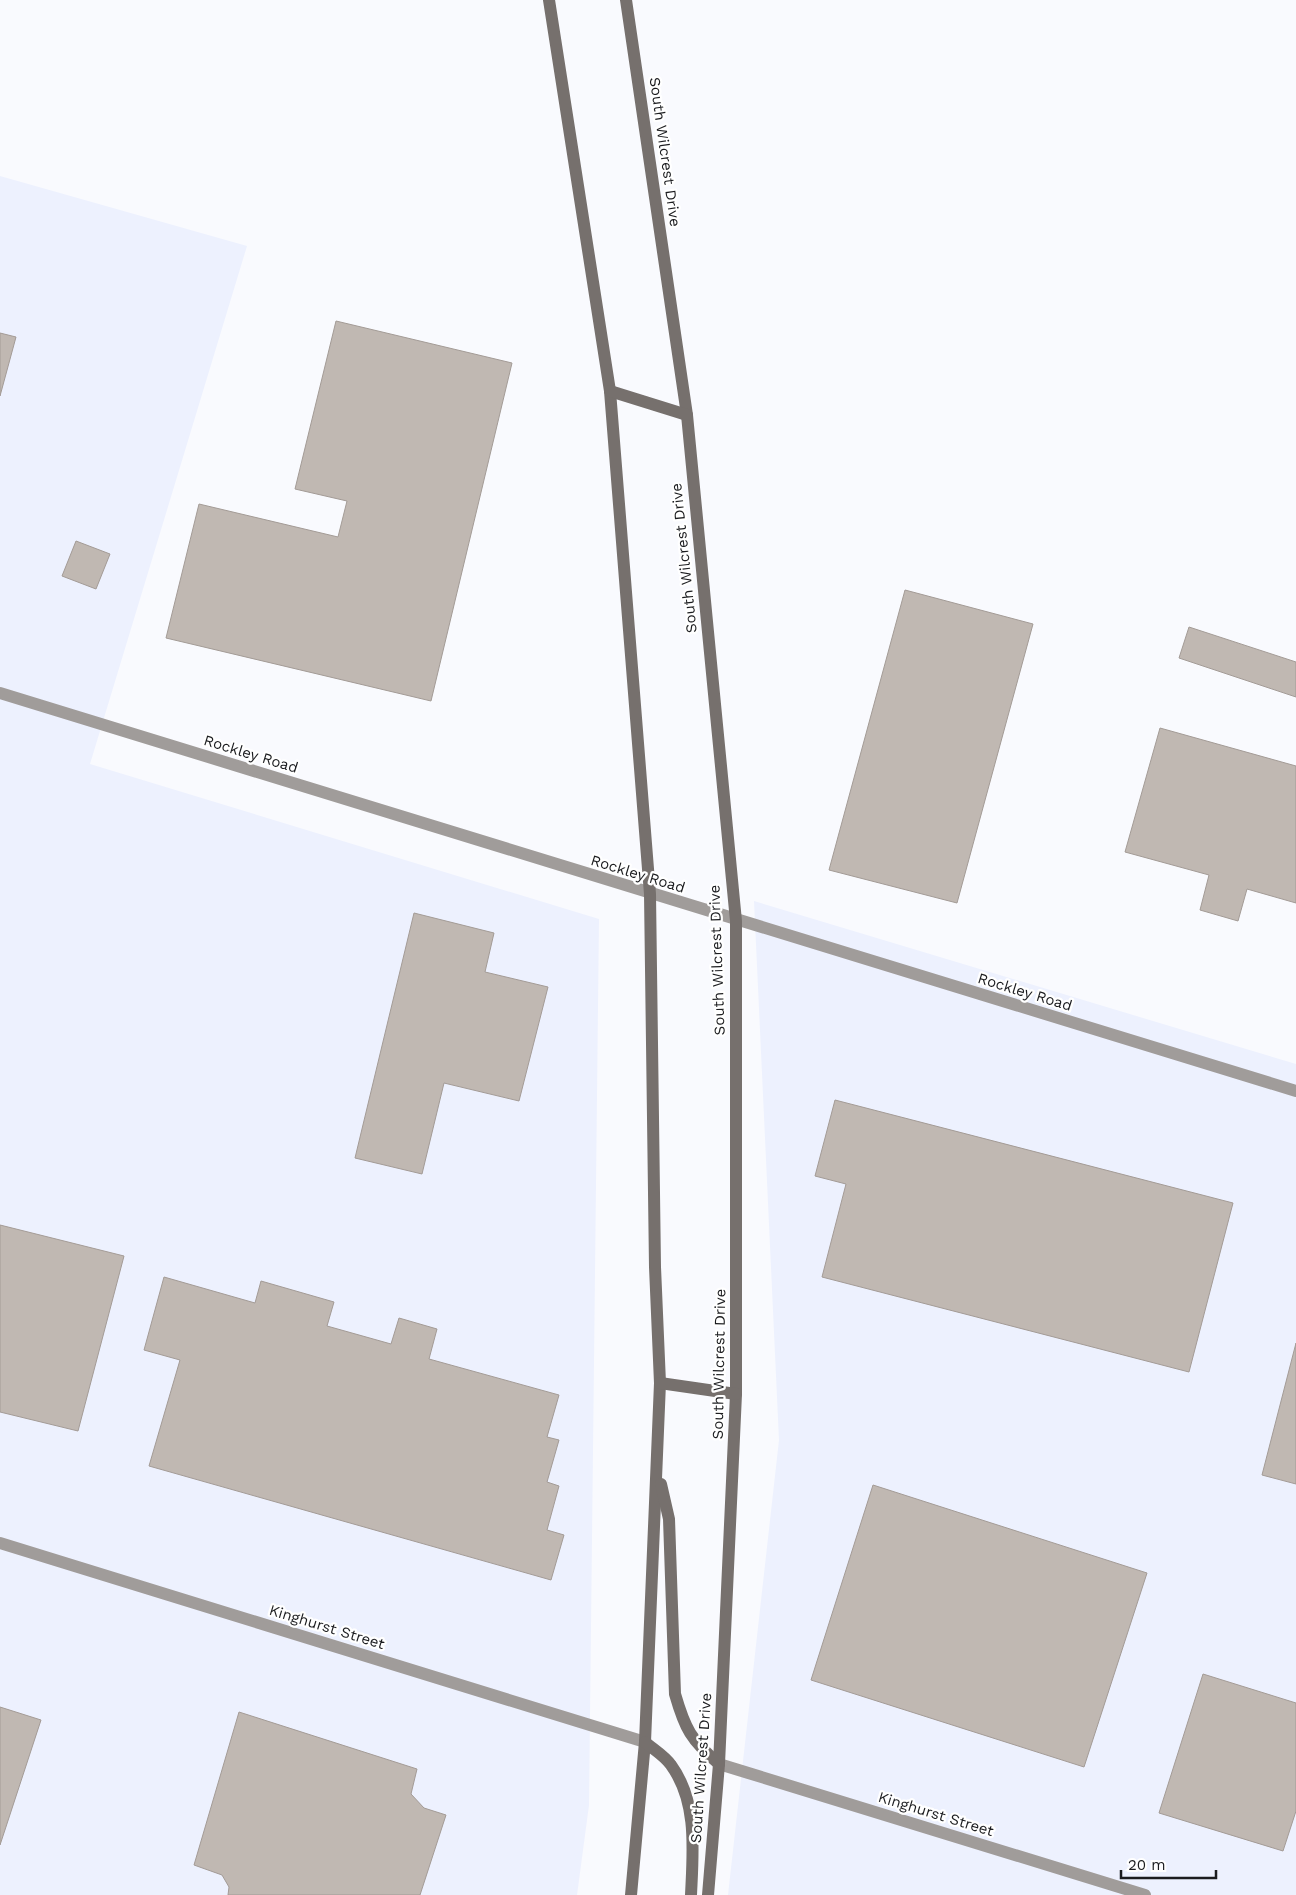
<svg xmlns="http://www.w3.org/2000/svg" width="1296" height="1895" font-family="'Work Sans',sans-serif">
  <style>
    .built { fill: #edf1fe }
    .building { fill: #c0b8b2; stroke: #a39b96 }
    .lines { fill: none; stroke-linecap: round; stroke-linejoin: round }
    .street { stroke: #a09c9a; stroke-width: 12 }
    .secondary { stroke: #76706d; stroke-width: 12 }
    .labels { text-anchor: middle; stroke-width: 4.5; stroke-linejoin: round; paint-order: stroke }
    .street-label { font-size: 15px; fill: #1b1c1f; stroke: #fff }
  </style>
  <rect width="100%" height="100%" fill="#f9fafe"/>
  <g class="built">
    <polygon points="0,176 247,246 90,764 599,919 589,1805 577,1895 0,1895"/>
    <polygon points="754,901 1296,1064 1296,1895 728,1895 779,1440"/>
  </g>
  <g class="building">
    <polygon points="336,321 512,363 431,701 166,638 199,504 338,537 347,501 295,489"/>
    <polygon points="0,333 16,337 0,396"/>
    <polygon points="76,541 110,554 96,589 62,576"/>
    <polygon points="905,590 1033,624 957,903 829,870"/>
    <polygon points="1189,627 1296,662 1296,697 1179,658"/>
    <polygon points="1160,728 1296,766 1296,903 1247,889 1238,921 1200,910 1209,875 1125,852"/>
    <polygon points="414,913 494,933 485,972 548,987 519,1101 444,1083 422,1174 355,1158"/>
    <polygon points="835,1100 1233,1203 1189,1372 822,1277 846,1184 815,1176"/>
    <polygon points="0,1225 124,1256 78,1431 0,1412"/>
    <polygon points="164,1277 255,1303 261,1281 334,1302 327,1326 391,1344 399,1318 437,1329 429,1359 559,1395 547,1437 559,1440 547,1482 559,1486 547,1530 564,1535 551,1580 149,1466 180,1360 144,1350"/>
    <polygon points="1296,1343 1296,1484 1262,1475"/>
    <polygon points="873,1485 1147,1573 1084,1767 811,1680"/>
    <polygon points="1203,1674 1296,1703 1296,1811 1283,1851 1159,1813"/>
    <polygon points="0,1707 41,1720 0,1845"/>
    <polygon points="239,1712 417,1769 411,1794 424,1808 446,1815 420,1895 228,1895 229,1887 222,1875 194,1865"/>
  </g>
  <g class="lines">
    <g class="street">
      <polyline points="0,693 1296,1091"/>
      <polyline points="0,1543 645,1742"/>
      <polyline points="719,1764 1145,1895"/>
    </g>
    <g class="secondary">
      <polyline points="549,0 610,391 650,894 655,1267 660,1383 645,1742 631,1895"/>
      <polyline points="626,0 687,415 736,921 736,1394 719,1764 708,1895"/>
      <polyline points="610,391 687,415"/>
      <polyline points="660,1383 736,1394"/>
      <path d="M661 1484 669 1519 675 1694C685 1729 691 1740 719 1764"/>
      <path d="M645 1742C653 1749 665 1756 671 1765 698 1802 693 1851 691 1895"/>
    </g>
  </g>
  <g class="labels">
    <g class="street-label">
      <text transform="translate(665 152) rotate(82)" y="5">South Wilcrest Drive</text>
      <text transform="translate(684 558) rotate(-96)" y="5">South Wilcrest Drive</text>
      <text transform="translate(251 754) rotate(17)" y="5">Rockley Road</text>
      <text transform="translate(638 874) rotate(17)" y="5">Rockley Road</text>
      <text transform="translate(717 960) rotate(-92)" y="5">South Wilcrest Drive</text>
      <text transform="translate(1025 992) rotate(17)" y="5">Rockley Road</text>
      <text transform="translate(719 1364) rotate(-89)" y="5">South Wilcrest Drive</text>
      <text transform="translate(327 1627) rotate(17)" y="5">Kinghurst Street</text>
      <text transform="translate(701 1768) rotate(-86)" y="5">South Wilcrest Drive</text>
      <text transform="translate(936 1814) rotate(17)" y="5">Kinghurst Street</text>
    </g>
  </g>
  <path d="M1121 1870v8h95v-8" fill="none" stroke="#1b1c1f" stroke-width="2.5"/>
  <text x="1128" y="1870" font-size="15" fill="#1b1c1f" stroke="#ffffff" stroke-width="4" paint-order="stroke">20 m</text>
</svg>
